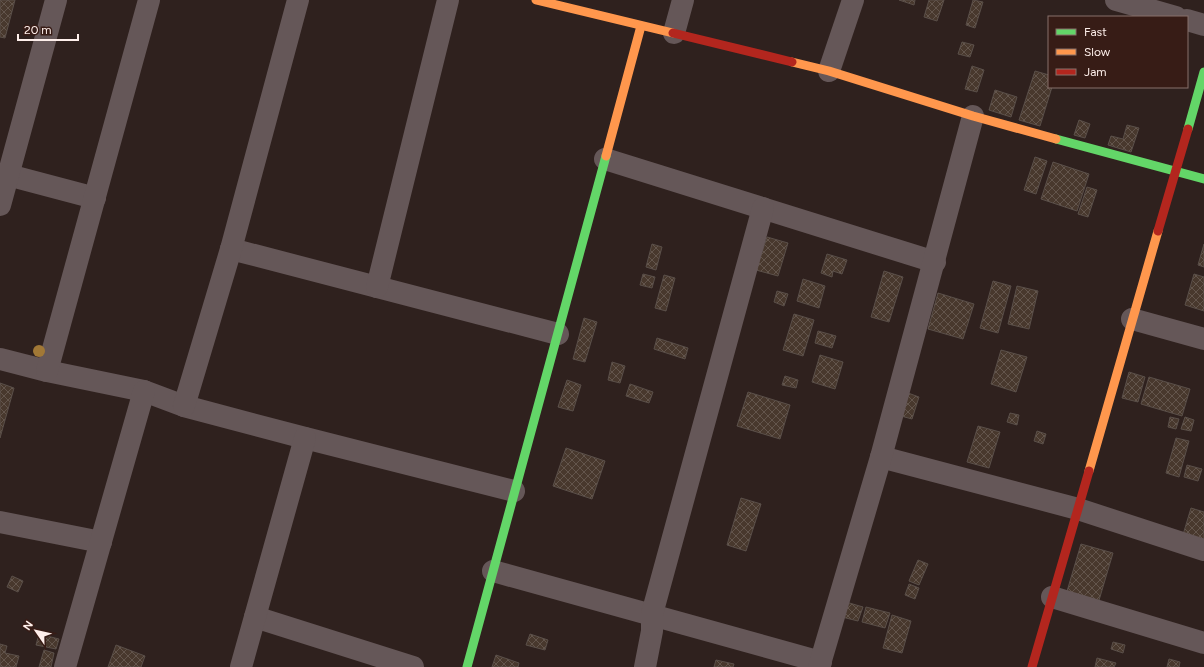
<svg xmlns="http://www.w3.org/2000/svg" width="1204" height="667" font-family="Figtree,sans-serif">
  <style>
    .building { fill: url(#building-cross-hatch); stroke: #5a4f49 }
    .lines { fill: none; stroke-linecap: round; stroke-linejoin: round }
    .street { stroke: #655758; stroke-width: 22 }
    .fast { stroke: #63d668; stroke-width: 9 }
    .slow { stroke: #ff974d; stroke-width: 9 }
    .jam { stroke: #b3261e; stroke-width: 9 }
    .tree { fill: #a17836 }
  </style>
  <defs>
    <pattern id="building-cross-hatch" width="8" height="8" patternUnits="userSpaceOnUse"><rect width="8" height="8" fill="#48382d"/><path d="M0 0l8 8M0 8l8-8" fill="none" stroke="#63554c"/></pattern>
  </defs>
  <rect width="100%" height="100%" fill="#2f211e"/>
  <g class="building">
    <polygon points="0,0 15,0 5,38 0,37"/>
    <polygon points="899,0 915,0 914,5"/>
    <polygon points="929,0 944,0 937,21 924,17"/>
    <polygon points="973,0 983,2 975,28 966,25"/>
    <polygon points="962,42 974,45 970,57 958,54"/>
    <polygon points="972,66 984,70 977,92 965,89"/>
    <polygon points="1035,71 1049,75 1049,87 1052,87 1040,126 1019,120"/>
    <polygon points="995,90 1017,97 1011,117 989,110"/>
    <polygon points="1079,120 1090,124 1085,138 1074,135"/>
    <polygon points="1127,125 1139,128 1131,152 1108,145 1111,136 1123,139"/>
    <polygon points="1035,157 1047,161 1036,194 1024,190"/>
    <polygon points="1053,162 1089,174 1077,211 1041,199"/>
    <polygon points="1087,187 1097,190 1088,217 1078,214"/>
    <polygon points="767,237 788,243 778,276 756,270"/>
    <polygon points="652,244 662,247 656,270 646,267"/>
    <polygon points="1204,244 1204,267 1198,265"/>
    <polygon points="827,254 847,260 842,274 833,271 832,277 821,273"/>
    <polygon points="884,271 903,277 889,322 871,317"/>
    <polygon points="643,274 655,277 652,288 640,285"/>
    <polygon points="1194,274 1204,277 1204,311 1185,305"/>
    <polygon points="664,275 675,278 666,311 655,308"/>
    <polygon points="803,279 825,286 819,308 797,301"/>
    <polygon points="993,281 1011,286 998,333 980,328"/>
    <polygon points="1017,286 1038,291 1029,329 1008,324"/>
    <polygon points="777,291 788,294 784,306 774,302"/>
    <polygon points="938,293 974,304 963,339 928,329"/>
    <polygon points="794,314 814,320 803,356 783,350"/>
    <polygon points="584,318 597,322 585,362 573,359"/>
    <polygon points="818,331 836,336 832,348 815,343"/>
    <polygon points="657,338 688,348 685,359 654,349"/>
    <polygon points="1001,350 1027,357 1016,392 991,384"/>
    <polygon points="820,355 843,362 835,389 812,382"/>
    <polygon points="612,362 625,366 620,383 608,380"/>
    <polygon points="1129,372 1145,377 1138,402 1122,398"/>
    <polygon points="785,376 798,380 796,388 782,385"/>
    <polygon points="1149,377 1190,389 1182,416 1141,404"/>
    <polygon points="567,380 581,385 573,411 558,407"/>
    <polygon points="0,383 14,388 0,438"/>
    <polygon points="630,384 653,392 649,403 626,396"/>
    <polygon points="748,392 790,405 780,439 737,426"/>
    <polygon points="908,393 919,397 912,419 901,416"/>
    <polygon points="1010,413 1019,415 1017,425 1007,422"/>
    <polygon points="1170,417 1179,419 1176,429 1168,427"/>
    <polygon points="1185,417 1194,420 1191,431 1181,429"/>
    <polygon points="978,426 1000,432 989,468 967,462"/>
    <polygon points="1037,431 1046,434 1043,444 1034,441"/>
    <polygon points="1176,438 1189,441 1179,477 1166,473"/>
    <polygon points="566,448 605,461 592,499 553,486"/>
    <polygon points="1187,465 1202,469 1198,481 1184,477"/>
    <polygon points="741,498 761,504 746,551 727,545"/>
    <polygon points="1191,508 1204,512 1204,540 1182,538"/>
    <polygon points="1081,544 1113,553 1097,607 1065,598"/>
    <polygon points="918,560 928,564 919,585 909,581"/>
    <polygon points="12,576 23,581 18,592 7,587"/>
    <polygon points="909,584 919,588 915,599 905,595"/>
    <polygon points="846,602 863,607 858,621 842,617"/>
    <polygon points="866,607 890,613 885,628 862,622"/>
    <polygon points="892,615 911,621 902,653 883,648"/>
    <polygon points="39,634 59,639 56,649 36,645"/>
    <polygon points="530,634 548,640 545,650 526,645"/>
    <polygon points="1113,642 1125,645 1123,653 1111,649"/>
    <polygon points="0,644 7,646 5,653 19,656 16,667 0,667"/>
    <polygon points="116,645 145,656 141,667 108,667"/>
    <polygon points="44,650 54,653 51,667 39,667"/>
    <polygon points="496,655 519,663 518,667 492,667"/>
    <polygon points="1097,658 1116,663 1114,667 1095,667"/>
    <polygon points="1169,659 1180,662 1179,667 1167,667"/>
    <polygon points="716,660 734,664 733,667 714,667"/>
  </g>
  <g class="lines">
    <g class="street">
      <polyline points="1116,0 1176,17"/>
      <polyline points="1187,20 1204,25"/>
      <polyline points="674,33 683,0"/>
      <polyline points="829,71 853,0"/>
      <polyline points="605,159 935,262"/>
      <polyline points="8,175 95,198"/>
      <polyline points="0,205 56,0"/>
      <polyline points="231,249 558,334"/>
      <polyline points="377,287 448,0"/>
      <polyline points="1132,319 1204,339"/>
      <polyline points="0,359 47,371 144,391 184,406 305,438 514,491"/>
      <polyline points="47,371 149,0"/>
      <polyline points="184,406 231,249 298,0"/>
      <polyline points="881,457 1078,509 1204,550"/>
      <polyline points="0,522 101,542"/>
      <polyline points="493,571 821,662"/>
      <polyline points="1052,597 1204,643"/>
      <polyline points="255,617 413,667"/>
      <polyline points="65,667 144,391"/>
      <polyline points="241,667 305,438"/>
      <polyline points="645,667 652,631 652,614 763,208"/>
      <polyline points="819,667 881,457 973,116"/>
    </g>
    <g class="fast">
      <polyline points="1188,129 1204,72"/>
      <polyline points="1056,139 1204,179"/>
      <polyline points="467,667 606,156"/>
    </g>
    <g class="slow">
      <polyline points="536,0 673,33"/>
      <polyline points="792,62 829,71 973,116 1056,139"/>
      <polyline points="606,156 641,26"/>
      <polyline points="1089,471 1158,231"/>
    </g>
    <g class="jam">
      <polyline points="673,33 792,62"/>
      <polyline points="1158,231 1188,129"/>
      <polyline points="1032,667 1089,471"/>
    </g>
  </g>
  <circle class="tree" cx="39" cy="351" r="6"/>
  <rect x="1048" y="16" width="140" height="72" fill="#371c16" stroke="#87706b"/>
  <rect x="1056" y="29" width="20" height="6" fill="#63d668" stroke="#87706b"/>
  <text x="1084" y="36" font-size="12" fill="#feefeb">Fast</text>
  <rect x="1056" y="49" width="20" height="6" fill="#ff974d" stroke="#87706b"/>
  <text x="1084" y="56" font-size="12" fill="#feefeb">Slow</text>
  <rect x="1056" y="69" width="20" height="6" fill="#b3261e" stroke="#87706b"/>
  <text x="1084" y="76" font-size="12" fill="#feefeb">Jam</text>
  <g transform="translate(36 631) rotate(304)" stroke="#371c16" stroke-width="3" paint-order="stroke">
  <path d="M0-3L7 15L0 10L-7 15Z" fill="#feefeb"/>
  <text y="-6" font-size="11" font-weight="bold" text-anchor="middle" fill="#feefeb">N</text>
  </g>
  <path d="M18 34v6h60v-6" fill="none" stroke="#feefeb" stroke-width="2"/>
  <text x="24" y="34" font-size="12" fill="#feefeb" stroke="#371c16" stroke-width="3" paint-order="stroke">20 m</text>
</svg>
